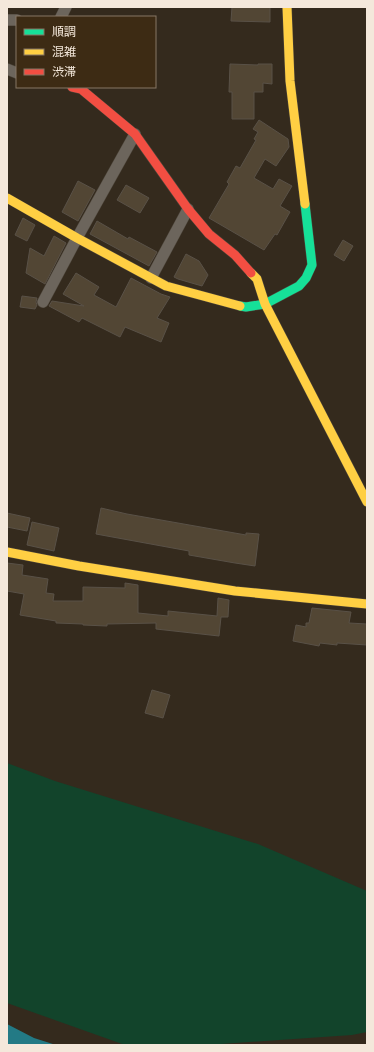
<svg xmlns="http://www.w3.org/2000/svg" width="374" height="1052" font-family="'DM Sans','Noto Sans JP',sans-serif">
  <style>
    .green { fill: #12442b }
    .water { fill: #237a85 }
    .building { fill: #524634; stroke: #595147 }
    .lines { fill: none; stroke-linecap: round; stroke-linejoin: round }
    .street-casing { stroke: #4e463b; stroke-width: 12 }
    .fast-casing { stroke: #4e463b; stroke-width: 10 }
    .slow-casing { stroke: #4e463b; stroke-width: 10 }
    .jam-casing { stroke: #4e463b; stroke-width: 10 }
    .street { stroke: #6c655c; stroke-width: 11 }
    .fast { stroke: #16e098; stroke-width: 9 }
    .slow { stroke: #ffcf43; stroke-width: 9 }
    .jam { stroke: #f24e42; stroke-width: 9 }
  </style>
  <rect width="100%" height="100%" fill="#342a1d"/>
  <polygon class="green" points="7,763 55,781 258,844 367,891 367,1032 352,1035 207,1045 125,1045 7,1003"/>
  <polygon class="water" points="7,1024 34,1038 56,1045 7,1045"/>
  <g class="building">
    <polygon points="232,7 270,7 270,22 231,21"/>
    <polygon points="230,64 258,65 258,64 272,64 272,84 263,83 263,92 254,92 254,119 232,119 232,92 229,92"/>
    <polygon points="259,120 288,139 289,147 276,166 265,159 254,178 273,189 279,179 292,186 280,206 290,212 277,235 275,234 264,250 209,218 229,184 227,182 236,166 240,168 256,140 254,139 258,132 253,129"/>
    <polygon points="78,181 95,190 78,221 62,212"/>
    <polygon points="126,185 149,198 140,213 117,200"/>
    <polygon points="23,218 35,225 27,241 15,235"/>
    <polygon points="97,221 128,239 129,237 157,252 149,266 90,234"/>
    <polygon points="54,236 66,243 45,284 26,273 30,248 44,256"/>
    <polygon points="343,240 353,246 344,261 334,255"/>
    <polygon points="186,254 199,261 208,275 202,286 178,279 174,277"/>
    <polygon points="76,273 99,287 94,295 116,307 131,278 161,294 170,297 157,318 169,323 161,342 125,327 120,337 82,318 79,322 49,306 52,301 84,306 63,294"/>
    <polygon points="22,296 37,298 36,302 37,305 35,309 20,307"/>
    <polygon points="101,508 127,514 246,535 246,533 259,534 255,566 235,563 189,555 189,551 96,534"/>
    <polygon points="7,513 30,518 27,531 7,527"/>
    <polygon points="32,522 59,528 54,551 27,545"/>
    <polygon points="7,563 23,565 22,575 48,579 46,593 54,594 53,601 83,601 83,587 125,588 125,583 138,585 138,613 168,616 168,611 217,616 218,598 229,600 228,617 221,617 219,636 156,629 156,623 107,624 107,626 83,625 83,624 56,623 56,621 20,615 24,594 7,591"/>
    <polygon points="312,608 351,612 349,623 367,624 367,645 337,643 337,645 320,643 319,646 293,641 296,625 306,627 306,623 309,623"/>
    <polygon points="152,690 170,695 163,718 145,713"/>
  </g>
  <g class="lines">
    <g class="street-casing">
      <g id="street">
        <polyline points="61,17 66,7"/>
        <polyline points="7,20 17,20"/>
        <polyline points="7,69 17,73"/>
        <polyline points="151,278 188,209"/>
        <polyline points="43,302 77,238 135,134"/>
      </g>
    </g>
    <g class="fast-casing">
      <polyline id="fast" points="240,306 246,307 265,304 299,286 306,278 312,265 305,204"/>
    </g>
    <g class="slow-casing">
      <g id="slow">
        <polyline points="287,7 290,81 305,204"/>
        <polyline points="7,198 77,238 166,286 240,306"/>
        <polyline points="251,273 257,279 265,304 367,502"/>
        <polyline points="7,552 79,566 235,591 367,604"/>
      </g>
    </g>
    <g class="jam-casing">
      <polyline id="jam" points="72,87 81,89 135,134 188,209 209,234 235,255 251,273"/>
    </g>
    <use href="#street" class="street"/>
    <use href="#fast" class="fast"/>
    <use href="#slow" class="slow"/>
    <use href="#jam" class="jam"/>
  </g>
  <rect width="374" height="1052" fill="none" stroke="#f4e8db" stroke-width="16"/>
  <rect x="16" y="16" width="140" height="72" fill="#3d2b14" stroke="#867764"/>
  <rect x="24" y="29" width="20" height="6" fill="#16e098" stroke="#867764"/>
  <text x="52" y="36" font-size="12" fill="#f4e8db">順調</text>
  <rect x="24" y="49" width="20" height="6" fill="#ffcf43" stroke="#867764"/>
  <text x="52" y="56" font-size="12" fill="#f4e8db">混雑</text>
  <rect x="24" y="69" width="20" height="6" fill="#f24e42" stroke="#867764"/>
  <text x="52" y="76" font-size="12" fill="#f4e8db">渋滞</text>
</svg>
